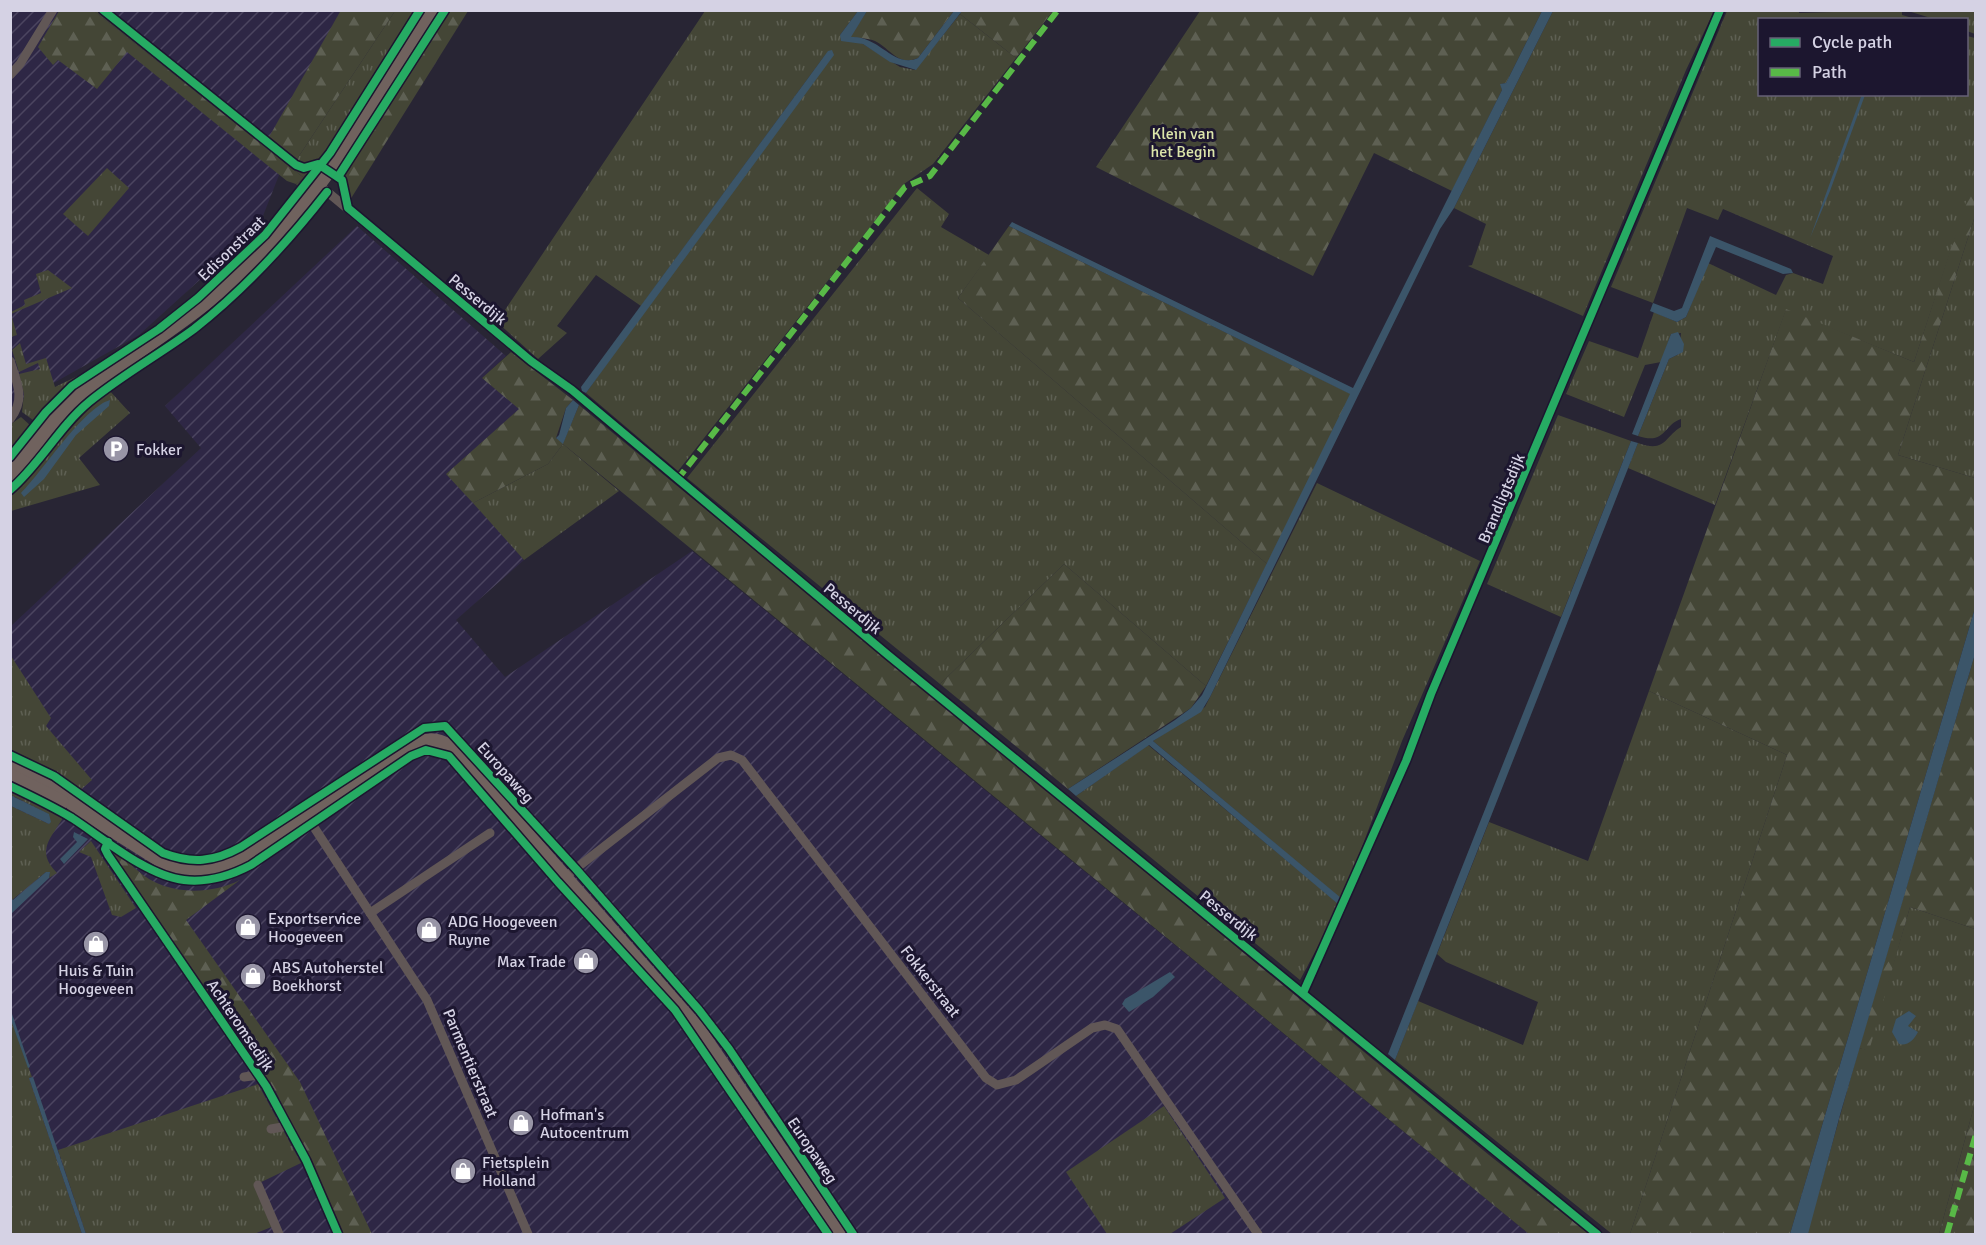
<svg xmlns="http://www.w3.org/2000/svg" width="1986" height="1245" font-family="Signika,sans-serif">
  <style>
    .industrial { fill: url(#industrial-furrows) }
    .grass { fill: url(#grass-tufts) }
    .forest { fill: url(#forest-firs) }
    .water { fill: #3b5569 }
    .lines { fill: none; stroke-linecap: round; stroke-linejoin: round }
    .street { stroke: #615756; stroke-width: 9 }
    .primary { stroke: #70625e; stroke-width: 15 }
    .quiet { stroke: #58b947; stroke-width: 6; stroke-dasharray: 12 6; stroke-linecap: butt }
    .cycleway-casing { stroke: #1c162f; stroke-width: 11 }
    .cycleway { stroke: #26ab63; stroke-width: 8 }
    .labels { text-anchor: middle; stroke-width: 6; stroke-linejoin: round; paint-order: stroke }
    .park-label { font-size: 16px; fill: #dce5aa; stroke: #1c162f }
    .street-label { font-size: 16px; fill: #d5d2e4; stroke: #1c162f }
    .poi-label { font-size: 16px; fill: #d5d2e4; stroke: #1c162f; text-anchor: start }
  </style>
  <defs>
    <pattern id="industrial-furrows" width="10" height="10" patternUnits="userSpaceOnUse" patternTransform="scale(1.5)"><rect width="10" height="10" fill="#2e2745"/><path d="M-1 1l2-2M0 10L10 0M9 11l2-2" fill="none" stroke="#4b4560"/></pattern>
    <pattern id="grass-tufts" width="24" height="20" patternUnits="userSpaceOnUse" patternTransform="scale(1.5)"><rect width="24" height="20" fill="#444636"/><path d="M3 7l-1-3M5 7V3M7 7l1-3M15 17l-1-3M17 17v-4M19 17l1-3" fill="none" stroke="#5e6053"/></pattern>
    <pattern id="forest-firs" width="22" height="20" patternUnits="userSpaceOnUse" patternTransform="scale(1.5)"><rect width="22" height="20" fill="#444636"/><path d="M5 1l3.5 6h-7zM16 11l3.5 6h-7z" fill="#5e6053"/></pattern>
  </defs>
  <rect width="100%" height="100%" fill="#282534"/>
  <g class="industrial">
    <polygon points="11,11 357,11 305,109 259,226 139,335 11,407"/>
    <polygon points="357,226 506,356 482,378 563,444 474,503 524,560 456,620 505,677 692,551 1529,1234 11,1234 11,795 34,803 50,765 11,655 11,626 201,448 165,406"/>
  </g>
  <g class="grass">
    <path d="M1902 10V15L1916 19 1760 20V94H1966L1967 36 1975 38V177L1914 362 1786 310 1715 505 1628 468 1638 443C1666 453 1664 437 1681 427V419C1663 425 1666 445 1638 436L1669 359 1679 354 1681 333 1671 334 1661 362 1645 365 1624 417 1566 394 1589 341 1638 358 1654 312 1677 322 1686 317 1708 263 1776 295 1786 275 1793 273 1823 284 1833 256 1723 209 1718 220 1687 208 1653 303 1611 287 1727 11H1799V13Z"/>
    <polygon points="94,11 98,11 271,151 302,170 318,167 300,189 296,184 304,178"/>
    <polygon points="395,11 417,11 322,161 302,164 297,159"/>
    <polygon points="422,11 428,11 338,149 326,163"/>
    <polygon points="705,11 858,11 840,35 863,44 900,67 915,70 960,14 1016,58 933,164 904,184 678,471 586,393 828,51 641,306 596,275 557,326 567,333 538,359 497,322"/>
    <polygon points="1553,11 1714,11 1686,70 1583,316 1468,266 1472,265 1486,224 1454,208"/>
    <polygon points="1908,11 1975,11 1975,34 1967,31 1966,20 1934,19"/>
    <polygon points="107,168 129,188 88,236 63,214"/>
    <polygon points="917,188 949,214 941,227 989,255 958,298 1267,564 1206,686 1064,564 940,684 687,478"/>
    <polygon points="1975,216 1975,478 1898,455"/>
    <polygon points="48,270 72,288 11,314 17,335 11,337 11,312 25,305 24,300 41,293 36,274"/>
    <polygon points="20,343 26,364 46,358 55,387 96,367 70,386 38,419 33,420 22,412 24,394 19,374 40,369 38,363 19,372 12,350"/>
    <polygon points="109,390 130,413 79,458 100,485 11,511 11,492 39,464 78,415"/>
    <polygon points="1558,415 1631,441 1561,617 1487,584"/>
    <polygon points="21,417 32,427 11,455 11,424"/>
    <polygon points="563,444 619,491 524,560 473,503 548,464"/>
    <polygon points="1317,483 1480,561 1402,741 1340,905 1300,980 1076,796 1148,745 1339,904 1340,898 1153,741 1205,707"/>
    <polygon points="11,656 51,718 46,726 92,780 79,791 50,772 11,753"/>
    <polygon points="1649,691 1787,755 1630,1234 1612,1234 1395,1060 1418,1001 1523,1045 1538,1002 1446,962 1437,954 1489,822 1588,861"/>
    <path d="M10 788 64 816C51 839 35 850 57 873L49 878 50 872H46L12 900 11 806 49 824 48 814 11 795Z"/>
    <polygon points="91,841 136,908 121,917 112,915 91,857 79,852"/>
    <polygon points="1910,907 1975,929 1975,1103 1939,1234 1807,1234 1859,1048 1868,1050"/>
    <polygon points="10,1016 32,1077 29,1078 82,1234 11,1234"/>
    <polygon points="258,1084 301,1163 255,1185 274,1226 254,1234 86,1234 58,1150"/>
    <polygon points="1164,1106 1225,1198 1170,1234 1107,1234 1066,1172"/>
  </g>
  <g class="forest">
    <polygon points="341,10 395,11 297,159 269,137"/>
    <polygon points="962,10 1053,11 1016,58 960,14"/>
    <polygon points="59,11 94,11 304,178 296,184 287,181 127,52 97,89 58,60 53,65 38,47"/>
    <polygon points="446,11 468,11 350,200 345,175 351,160"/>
    <path d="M867 11H954L918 58C898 67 890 48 875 41 868 38 858 38 850 37Z"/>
    <polygon points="1200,11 1542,11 1506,83 1501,84 1502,90 1452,191 1374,153 1313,276 1096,167"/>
    <polygon points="1975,174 1975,216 1898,455 1975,478 1975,608 1790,1234 1630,1234 1787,755 1649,691 1786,309 1914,362"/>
    <polygon points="1009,226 1351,394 1267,564 958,298"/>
    <polygon points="511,352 573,400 566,408 556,438 563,443 579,405 1489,1155 1589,1234 1529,1234 563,444 548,464 473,503 446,474 519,409 482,378"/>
    <polygon points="1064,564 1206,686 1191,708 1068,789 940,684"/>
    <polygon points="1975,654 1975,929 1910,907 1869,1051 1859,1048"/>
    <path d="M116 844C122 852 128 863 137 870 164 895 208 896 240 880L186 920 300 1082 372 1234H342L306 1153 275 1090 110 850Z"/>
    <polygon points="1975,1103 1975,1234 1939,1234"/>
  </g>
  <g class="water">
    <path d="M858 11H867L851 37C879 35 894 69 918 58L954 11H962L916 70 890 62 863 44 841 41 840 35Z"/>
    <polygon points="1542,11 1553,11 1454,208 1440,229 1210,697 1201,712 1153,741 1341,898 1338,904 1149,745 1076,796 1068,789 1175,720 1191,708 1202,695 1350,394 1009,226 1012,222 1353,388 1502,90 1500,84 1506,83"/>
    <polygon points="832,50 834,55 586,393 582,391 581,387 828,51"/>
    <polygon points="1862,94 1865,95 1830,191 1810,238"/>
    <polygon points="1710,236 1791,269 1793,273 1783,274 1716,247 1686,317 1677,322 1650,311 1653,303 1674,311 1682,308"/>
    <polygon points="1678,332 1684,344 1683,352 1669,359 1638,436 1632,434 1671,334"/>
    <path d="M110 400 109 406 76 435 44 479 24 497 21 493C43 471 83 408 110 400Z"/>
    <polygon points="573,400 579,405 563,444 556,438 559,435 566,408"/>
    <polygon points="1631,441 1638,443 1395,1060 1388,1054"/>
    <polygon points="1975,608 1975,654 1840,1115 1808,1234 1790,1234"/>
    <polygon points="10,795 49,814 51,822 49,824 11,806"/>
    <polygon points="74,832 88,839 64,864 60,859 77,842 73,837"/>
    <polygon points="46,872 50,872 49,878 11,914 11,898 13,900"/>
    <polygon points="1170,972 1175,977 1153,997 1129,1012 1122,1004 1125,999"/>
    <polygon points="10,1008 30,1067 28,1068 11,1020"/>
    <path d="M1909 1011 1916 1016 1908 1026 1918 1032C1914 1040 1908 1046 1899 1044L1892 1032 1896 1019Z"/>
    <polygon points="33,1077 86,1234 82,1234 29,1078"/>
  </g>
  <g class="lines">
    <g class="street">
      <polyline points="10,75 20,64 53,10"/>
      <polyline points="319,185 531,361 572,390 888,655 1597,1234"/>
      <path d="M10 361C17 382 26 400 10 419"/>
      <polyline points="306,815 427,1000 528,1234"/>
      <polyline points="565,877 718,758 731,755 742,760 986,1078 997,1085 1016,1080 1092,1028 1105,1025 1117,1029 1258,1234"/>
      <polyline points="370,913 490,833"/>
      <polyline points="1303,993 1406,761 1431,694 1720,10"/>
      <polyline points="244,1077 259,1075"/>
      <polyline points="271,1129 288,1126"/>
      <polyline points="258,1185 279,1234"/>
    </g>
    <g class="primary">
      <path d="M10 474C33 451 48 422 72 401 127 355 190 321 242 271 321 195 376 102 434 10"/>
      <path d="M10 765 39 778 60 791 76 807 173 868 196 871 230 864 418 743C431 739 441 740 452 749L698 1029 838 1234"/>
      <polyline points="10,776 61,802"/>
    </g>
    <g class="quiet">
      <polyline points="677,480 905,187 930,176 1058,10"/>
      <polyline points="1947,1234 1976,1134"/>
    </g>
    <g class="cycleway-casing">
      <g id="cycleway">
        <polyline points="103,10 296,165 304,168 318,164 342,180 348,208 531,361 572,390 888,655 1597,1234"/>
        <polyline points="338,177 445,10"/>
        <polyline points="10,457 46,412 72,386 159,329 198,298 265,235 330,153 420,10"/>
        <path d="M10 490C40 464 59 427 89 402 122 375 160 354 194 329 245 289 288 242 327 192"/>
        <path d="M10 755 54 776 163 853C192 864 214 862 241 847L424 728 445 726 576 869 699 1010 729 1049 853 1234"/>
        <path d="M10 786C31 796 52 806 72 818 103 838 147 876 184 880 208 883 230 876 251 865L411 756 426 750 449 756 558 882 675 1010 828 1234"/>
        <polyline points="108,842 105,849 108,855 266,1086 306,1160 338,1234"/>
        <polyline points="1303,993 1406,761 1431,694 1720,10"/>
      </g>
    </g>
    <use href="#cycleway" class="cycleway"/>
  </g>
  <defs>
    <g id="parking-disc" transform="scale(1.35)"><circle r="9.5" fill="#9895a6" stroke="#1c162f"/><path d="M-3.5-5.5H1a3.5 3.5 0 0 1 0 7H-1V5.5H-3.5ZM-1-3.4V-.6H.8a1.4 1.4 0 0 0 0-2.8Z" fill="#fff"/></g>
    <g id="shop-disc" transform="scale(1.35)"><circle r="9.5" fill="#9895a6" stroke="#1c162f"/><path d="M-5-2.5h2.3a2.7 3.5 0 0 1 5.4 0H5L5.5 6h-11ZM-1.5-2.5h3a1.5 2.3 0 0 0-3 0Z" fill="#fff"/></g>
  </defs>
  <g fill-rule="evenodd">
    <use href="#parking-disc" x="116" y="449"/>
    <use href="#shop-disc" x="248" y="927"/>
    <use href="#shop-disc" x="429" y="930"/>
    <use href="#shop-disc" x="96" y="944"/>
    <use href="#shop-disc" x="586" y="961"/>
    <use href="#shop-disc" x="253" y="976"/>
    <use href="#shop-disc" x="521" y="1123"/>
    <use href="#shop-disc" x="463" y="1171"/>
  </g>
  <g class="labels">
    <g class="park-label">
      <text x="1183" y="139">Klein van<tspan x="1183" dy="18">het Begin</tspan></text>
    </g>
    <g class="street-label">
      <text transform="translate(231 248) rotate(-44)" y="6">Edisonstraat</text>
      <text transform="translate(478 299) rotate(40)" y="6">Pesserdijk</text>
      <text transform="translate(1501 498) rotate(-67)" y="6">Brandligtsdijk</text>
      <text transform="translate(853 608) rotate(40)" y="6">Pesserdijk</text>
      <text transform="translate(506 772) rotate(48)" y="6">Europaweg</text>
      <text transform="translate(1229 915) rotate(39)" y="6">Pesserdijk</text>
      <text transform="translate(931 981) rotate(52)" y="6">Fokkerstraat</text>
      <text transform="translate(241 1025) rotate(56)" y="6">Achteromsedijk</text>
      <text transform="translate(471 1063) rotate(67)" y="6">Parmentierstraat</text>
      <text transform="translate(813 1150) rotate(56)" y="6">Europaweg</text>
    </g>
    <g class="poi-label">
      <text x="136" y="455">Fokker</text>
      <text x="268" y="924">Exportservice<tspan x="268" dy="18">Hoogeveen</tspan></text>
      <text x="448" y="927">ADG Hoogeveen<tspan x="448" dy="18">Ruyne</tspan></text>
      <text x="566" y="967" text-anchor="end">Max Trade</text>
      <text x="272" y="973">ABS Autoherstel<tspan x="272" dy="18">Boekhorst</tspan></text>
      <text x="96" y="976" text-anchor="middle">Huis &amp; Tuin<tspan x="96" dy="18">Hoogeveen</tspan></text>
      <text x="540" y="1120">Hofman's<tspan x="540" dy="18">Autocentrum</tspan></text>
      <text x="482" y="1168">Fietsplein<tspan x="482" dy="18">Holland</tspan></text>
    </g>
  </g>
  <rect width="1986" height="1245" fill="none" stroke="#d5d2e4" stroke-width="24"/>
  <rect x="1758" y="18" width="210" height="78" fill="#1c162f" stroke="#666177" stroke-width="1.5"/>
  <rect x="1770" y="38" width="30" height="9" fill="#26ab63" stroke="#666177" stroke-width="1.5"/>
  <text x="1812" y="48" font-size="18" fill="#d5d2e4">Cycle path</text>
  <rect x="1770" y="68" width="30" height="9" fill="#58b947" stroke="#666177" stroke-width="1.5"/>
  <text x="1812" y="78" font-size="18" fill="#d5d2e4">Path</text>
</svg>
